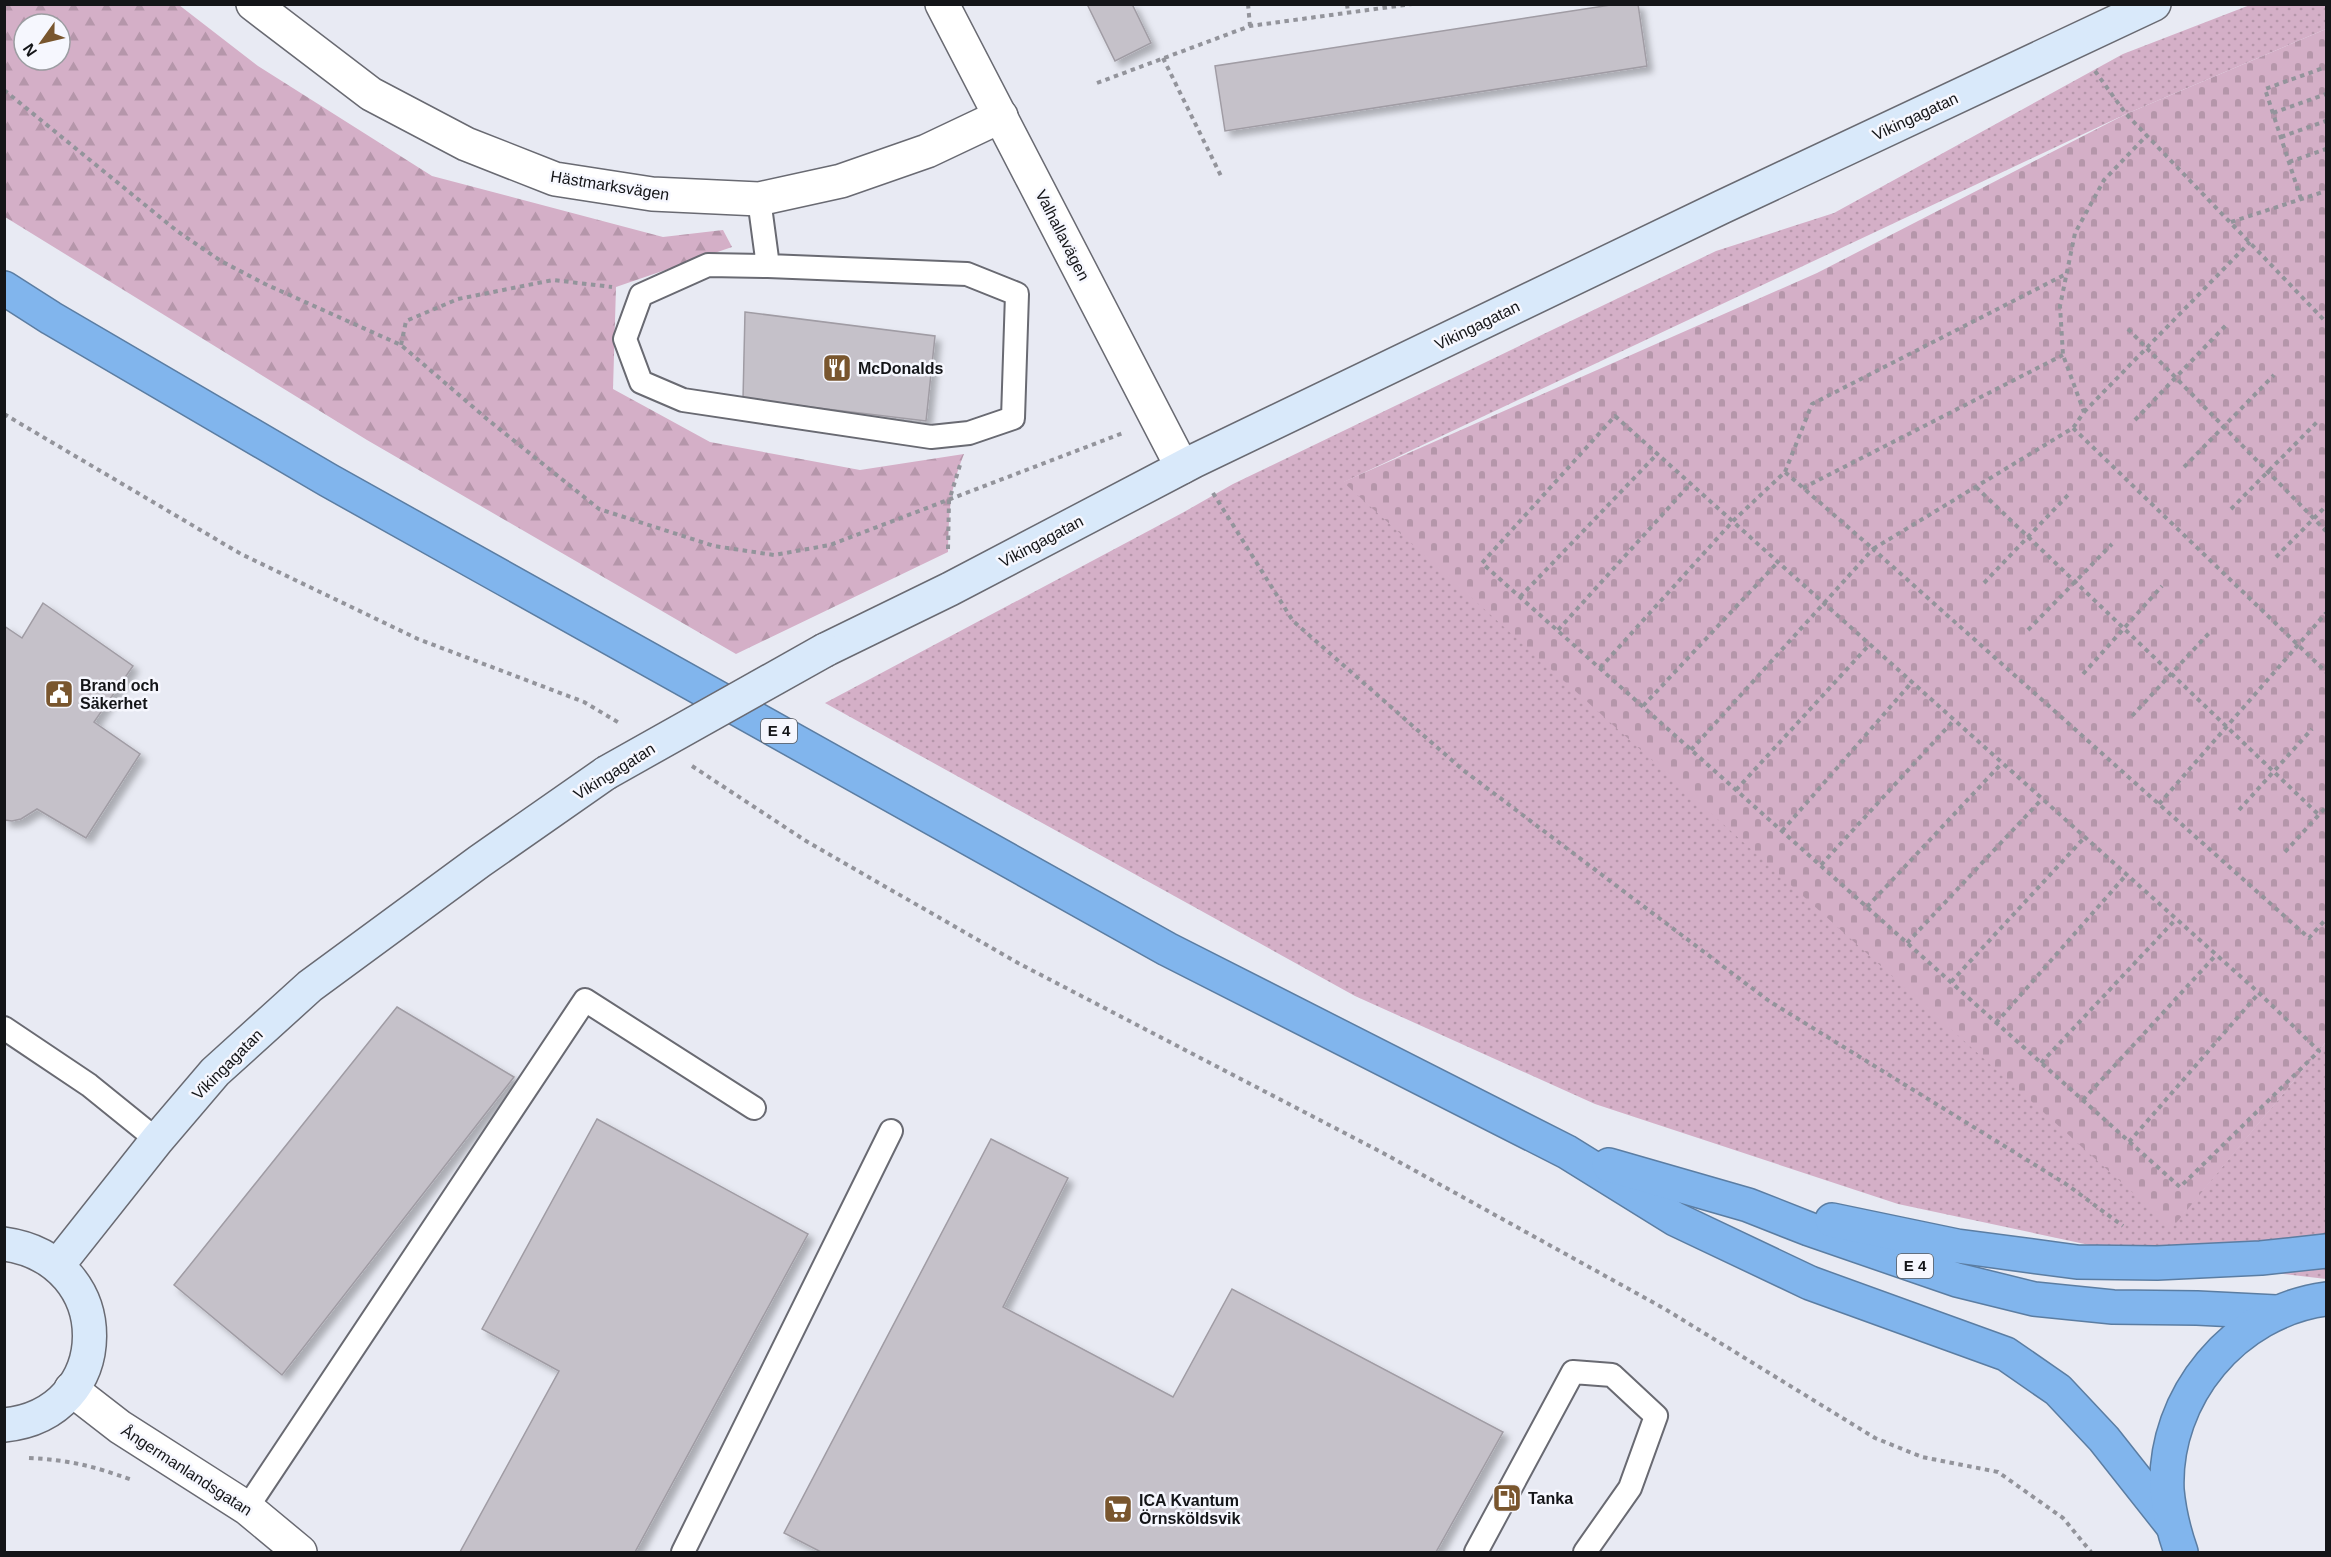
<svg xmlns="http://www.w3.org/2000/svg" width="2331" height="1557" font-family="Arial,sans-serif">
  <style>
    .grass { fill: url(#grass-dots) }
    .forest { fill: url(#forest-firs); fill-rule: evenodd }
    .cemetery { fill: url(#cemetery-stones) }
    .building { fill: #c5c1c9; stroke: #a09ca4; stroke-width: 1.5; filter: url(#shadow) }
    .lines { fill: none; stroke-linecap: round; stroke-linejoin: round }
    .lane-casing { stroke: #696a72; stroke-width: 26 }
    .street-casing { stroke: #696a72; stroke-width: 36 }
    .secondary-casing { stroke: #696a72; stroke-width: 36 }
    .highway-casing { stroke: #5b7da2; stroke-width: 36 }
    .path { stroke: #93949b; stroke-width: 4; stroke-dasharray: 4.5 4.5; stroke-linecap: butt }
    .lane { stroke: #fff; stroke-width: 22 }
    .street { stroke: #fff; stroke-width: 33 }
    .secondary { stroke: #d9e9fa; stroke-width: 33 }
    .highway { stroke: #81b5ed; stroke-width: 33 }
    .secondary-bridge-casing { stroke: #696a72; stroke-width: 36; stroke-linecap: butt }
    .secondary-bridge { stroke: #d9e9fa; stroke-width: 33 }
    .labels { text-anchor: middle; stroke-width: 5; stroke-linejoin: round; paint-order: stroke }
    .shield { fill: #f6f7fe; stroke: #58595d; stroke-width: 1.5 }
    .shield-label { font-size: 15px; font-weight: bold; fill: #141518 }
    .street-label { font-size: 16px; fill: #141518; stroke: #f6f7fe }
    .poi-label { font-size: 16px; font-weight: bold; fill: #141518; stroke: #f6f7fe; text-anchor: start }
  </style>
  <defs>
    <pattern id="grass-dots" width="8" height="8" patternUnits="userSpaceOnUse" patternTransform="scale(1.5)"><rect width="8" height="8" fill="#d4afc7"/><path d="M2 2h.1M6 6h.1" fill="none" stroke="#b596aa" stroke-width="1.8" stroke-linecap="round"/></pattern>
    <pattern id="forest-firs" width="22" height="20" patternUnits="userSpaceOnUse" patternTransform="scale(1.5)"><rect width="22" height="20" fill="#d4afc7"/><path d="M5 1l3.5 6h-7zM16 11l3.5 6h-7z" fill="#b596aa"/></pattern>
    <pattern id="cemetery-stones" width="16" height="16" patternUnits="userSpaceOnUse" patternTransform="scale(1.5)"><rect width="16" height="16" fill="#d4afc7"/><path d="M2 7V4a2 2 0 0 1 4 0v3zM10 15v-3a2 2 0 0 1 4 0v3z" fill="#b596aa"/></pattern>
    <filter id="shadow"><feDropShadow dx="5.5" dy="5.5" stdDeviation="3" flood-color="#0004"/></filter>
  </defs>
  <rect width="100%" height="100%" fill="#e8eaf3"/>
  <polygon class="grass" points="2250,5 2326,5 2326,29 2126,114 1344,482 2172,1227 2326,1042 2326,1279 2155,1259 1898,1204 1595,1104 1355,996 825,703 1184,512 1233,484 1716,251 1834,213 2123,54"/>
  <path class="forest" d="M4 5H179L258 66 432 176 663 237 723 230 732 247 616 287 613 389 710 442 860 470 964 454C949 491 949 512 948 552L736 654 367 440 5 217ZM24 24H60V60H24Z"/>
  <polygon class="cemetery" points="2326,29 2326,1042 2172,1228 1343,482 1817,273 2126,114"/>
  <g class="building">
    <polygon points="1087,4 1132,4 1151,43 1115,61"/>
    <polygon points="1617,4 1638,4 1647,66 1225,131 1215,66"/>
    <polygon points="745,312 935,336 926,421 743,399"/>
    <polygon points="43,603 133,666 94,722 140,754 86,838 37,809 21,819 12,821 4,820 4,626 22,638"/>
    <polygon points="397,1007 514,1077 282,1375 174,1285"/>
    <polygon points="597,1119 808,1234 635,1552 460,1552 559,1371 482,1329"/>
    <polygon points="991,1139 1068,1178 1003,1307 1173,1397 1232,1289 1503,1432 1436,1552 821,1552 784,1533"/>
  </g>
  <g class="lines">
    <g class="lane-casing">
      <g id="lane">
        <polyline points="759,199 768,266 967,274 1017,294 1013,418 969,433 931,437 683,400 641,382 625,339 641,295 708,265 768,266"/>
        <polyline points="4,1028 89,1085 157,1140"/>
        <polyline points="247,1508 585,1000 754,1108"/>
        <polyline points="683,1552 891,1131"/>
        <polyline points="1476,1552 1573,1372 1612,1375 1656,1416 1630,1488 1585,1552"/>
      </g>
    </g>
    <g class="street-casing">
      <g id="street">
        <polyline points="253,4 371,94 466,144 555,179 652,194 759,199 841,181 927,151 1001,116"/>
        <polyline points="942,4 1182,467"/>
        <polyline points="71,1389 120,1427 247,1508 300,1552"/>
      </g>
    </g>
    <g class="secondary-casing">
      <g id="secondary">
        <polyline points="825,650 950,589 1194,461 1722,207 2154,4"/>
        <path d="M4 1244C119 1260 117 1414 4 1425"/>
        <polyline points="58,1265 157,1140 215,1072 310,986 480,861 606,773"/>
      </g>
    </g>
    <g class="highway-casing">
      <g id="highway">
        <polyline points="4,288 51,318 328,480 1167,949 1567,1152 1675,1219 1810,1283 2006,1354 2058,1390 2104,1439 2172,1525"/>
        <polyline points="1609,1165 1748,1205 1809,1229 1957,1280 2034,1299 2113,1307 2197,1308 2276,1312"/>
        <polyline points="1832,1220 1957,1246 2077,1262 2157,1263 2261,1258 2326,1251"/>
        <path d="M2181 1552C2174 1532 2169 1512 2167 1490 2163 1396 2235 1311 2326 1299"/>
      </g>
    </g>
    <g class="path">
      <polyline points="1248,4 1250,26"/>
      <polyline points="1347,4 1348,13"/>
      <polyline points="1163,58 1222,178"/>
      <polyline points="2095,71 2126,114 2326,322"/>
      <polyline points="1097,83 1250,26 1412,4"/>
      <polyline points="4,90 177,231 221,261 265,284 401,345 487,419 599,509 714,546 774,555 830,545 1123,433"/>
      <polyline points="2273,113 2326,94"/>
      <polyline points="2281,137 2326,121"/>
      <polyline points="2289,162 2326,149"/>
      <polyline points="2301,199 2265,89 2326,67"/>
      <polyline points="2231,222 2326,191"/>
      <polyline points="2128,329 2326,531"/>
      <polyline points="401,345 406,321 458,299 553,280 612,287"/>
      <polyline points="2084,412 2250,242"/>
      <polyline points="4,414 241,554 418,639 584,702 621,724"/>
      <polygon points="1615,416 2259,993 2319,1051 2180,1187 1482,563"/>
      <polyline points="2135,420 2226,325"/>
      <polyline points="2073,428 2326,672"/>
      <polyline points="2184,467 2274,375"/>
      <polyline points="1785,472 1812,404 2066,274"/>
      <polyline points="1976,487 2319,815"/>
      <polyline points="1803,488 2063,355"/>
      <polyline points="1213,493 1293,621 1463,770 1769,1001 2066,1184 2123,1226"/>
      <polyline points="2231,509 2318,421"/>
      <polyline points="948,549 949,501 960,465"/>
      <polyline points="2276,557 2326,506"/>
      <polyline points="1984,583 2068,495"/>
      <polyline points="1520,597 1658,453"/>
      <polyline points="1558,630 1691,483"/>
      <polyline points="2028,630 2112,544"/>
      <polyline points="1600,668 1733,521 1785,472 1873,549 2073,428 2084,412 2063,355 2060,306 2075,233 2104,180 2147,135"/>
      <polyline points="2083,674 2162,586"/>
      <polyline points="1643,706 1778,562"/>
      <polyline points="2132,716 2210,632"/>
      <polyline points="1691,750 1873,549 2309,938 2326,919"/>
      <polyline points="692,766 806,841 1018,963 1383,1153 1665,1309 1875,1438 1922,1457 1998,1472 2063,1518 2091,1552"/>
      <polyline points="1736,790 1870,644"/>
      <polyline points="2159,804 2326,613"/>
      <polyline points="2239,810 2312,729"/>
      <polyline points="1782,831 1912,682"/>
      <polyline points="2285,852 2326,807"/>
      <polyline points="1821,865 1954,720"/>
      <polyline points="1867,907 2002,763"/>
      <polyline points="1907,943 2042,799"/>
      <polyline points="1951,982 2085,837"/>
      <polyline points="1996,1023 2127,874"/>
      <polyline points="2041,1063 2176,919"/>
      <polyline points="2083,1100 2216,955"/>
      <polyline points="2129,1142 2259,993"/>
      <path d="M29 1458C70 1460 93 1466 132 1480"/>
    </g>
    <use href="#lane" class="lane"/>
    <use href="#street" class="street"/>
    <use href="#secondary" class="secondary"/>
    <use href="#highway" class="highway"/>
    <g class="secondary-bridge-casing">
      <polyline id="secondary-bridge" points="606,773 825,650"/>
    </g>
    <use href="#secondary-bridge" class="secondary-bridge"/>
  </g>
  <defs>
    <g id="restaurant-square" transform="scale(1.5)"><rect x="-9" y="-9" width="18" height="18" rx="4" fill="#79562e" stroke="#f6f7fe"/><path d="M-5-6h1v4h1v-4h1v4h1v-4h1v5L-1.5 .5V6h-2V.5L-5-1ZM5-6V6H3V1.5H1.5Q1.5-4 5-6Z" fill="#fff"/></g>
    <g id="civic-square" transform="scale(1.5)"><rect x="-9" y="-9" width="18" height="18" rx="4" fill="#79562e" stroke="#f6f7fe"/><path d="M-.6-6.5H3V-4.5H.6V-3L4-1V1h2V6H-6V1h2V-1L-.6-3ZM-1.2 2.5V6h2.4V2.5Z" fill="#fff"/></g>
    <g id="fuel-square" transform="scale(1.5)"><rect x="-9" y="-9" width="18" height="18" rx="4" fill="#79562e" stroke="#f6f7fe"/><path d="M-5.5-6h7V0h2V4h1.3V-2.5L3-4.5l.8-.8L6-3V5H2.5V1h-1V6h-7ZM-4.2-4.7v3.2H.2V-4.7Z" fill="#fff"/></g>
    <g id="supermarket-square" transform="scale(1.5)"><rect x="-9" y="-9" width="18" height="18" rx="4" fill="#79562e" stroke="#f6f7fe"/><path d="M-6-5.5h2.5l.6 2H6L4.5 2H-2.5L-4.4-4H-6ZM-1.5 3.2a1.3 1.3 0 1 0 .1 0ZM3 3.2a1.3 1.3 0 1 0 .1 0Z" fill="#fff"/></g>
  </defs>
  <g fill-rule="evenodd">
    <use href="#restaurant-square" x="837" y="368"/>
    <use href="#civic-square" x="59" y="694"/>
    <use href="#fuel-square" x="1507" y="1498"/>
    <use href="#supermarket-square" x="1118" y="1509"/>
  </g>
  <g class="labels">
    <g class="shield">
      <rect x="761" y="719" width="36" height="24" rx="4.5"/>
      <rect x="1897" y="1254" width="36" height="24" rx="4.5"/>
    </g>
    <g class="shield-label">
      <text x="779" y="736">E 4</text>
      <text x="1915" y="1271">E 4</text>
    </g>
    <g class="street-label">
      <text transform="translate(1915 116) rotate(-25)" y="6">Vikingagatan</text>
      <text transform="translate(610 185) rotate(9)" y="6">Hästmarksvägen</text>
      <text transform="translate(1063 235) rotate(63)" y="6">Valhallavägen</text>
      <text transform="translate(1477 325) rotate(-26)" y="6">Vikingagatan</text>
      <text transform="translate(1041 541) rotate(-28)" y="6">Vikingagatan</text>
      <text transform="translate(614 771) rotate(-32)" y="6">Vikingagatan</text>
      <text transform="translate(227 1064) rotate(-45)" y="6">Vikingagatan</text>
      <text transform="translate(187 1470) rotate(33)" y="6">Ångermanlandsgatan</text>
    </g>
    <g class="poi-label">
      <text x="858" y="374">McDonalds</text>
      <text x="80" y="691">Brand och<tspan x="80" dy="18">Säkerhet</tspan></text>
      <text x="1528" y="1504">Tanka</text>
      <text x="1139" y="1506">ICA Kvantum<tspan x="1139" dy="18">Örnsköldsvik</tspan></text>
    </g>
  </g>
  <rect width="2331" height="1557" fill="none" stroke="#141518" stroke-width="12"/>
  <g transform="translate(42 42) rotate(236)"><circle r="28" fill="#f6f7fe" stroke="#9c9da2" stroke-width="1.5"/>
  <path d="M0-4.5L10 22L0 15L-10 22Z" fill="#79562e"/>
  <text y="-9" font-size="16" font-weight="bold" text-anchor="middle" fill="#141518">N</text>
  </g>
</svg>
